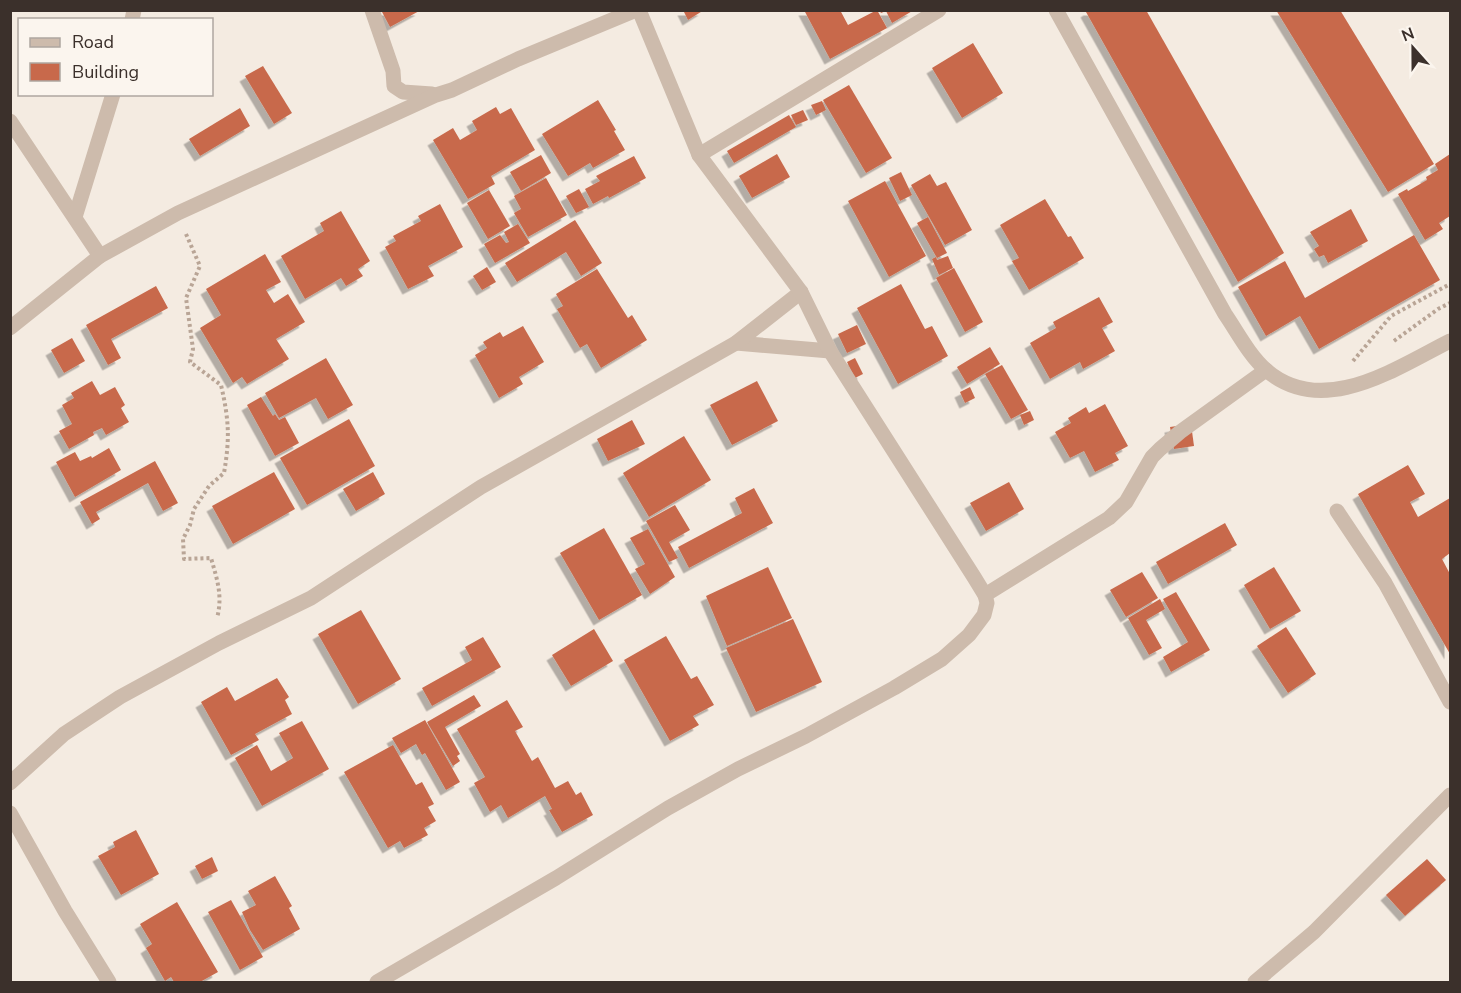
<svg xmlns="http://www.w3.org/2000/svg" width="1461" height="993" font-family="'Nunito Sans',sans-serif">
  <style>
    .building { fill: #c8694b; filter: url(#shadow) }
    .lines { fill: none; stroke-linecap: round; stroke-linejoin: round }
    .path { stroke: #b9a596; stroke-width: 4; stroke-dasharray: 3 3; stroke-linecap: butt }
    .minor { stroke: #cdbbac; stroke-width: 15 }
  </style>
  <defs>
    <filter id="shadow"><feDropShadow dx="-5.5" dy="5.5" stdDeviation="0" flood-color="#0004"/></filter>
  </defs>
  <rect width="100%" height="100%" fill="#f4ebe1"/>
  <g class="building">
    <polygon points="381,10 421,10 390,27"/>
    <polygon points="683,10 704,10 688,20"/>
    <polygon points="804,10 840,10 848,25 877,10 887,28 830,59"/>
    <polygon points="879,10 914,10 892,23 886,11 881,13"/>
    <polygon points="1089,10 1146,10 1284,253 1238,282 1086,12"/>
    <polygon points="1276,10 1340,10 1434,164 1388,192"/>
    <polygon points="973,43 1003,93 962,118 932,68"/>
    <polygon points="263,66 292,113 274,124 245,76"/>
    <polygon points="849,85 892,158 866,173 823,100"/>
    <polygon points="598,100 616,130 614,131 625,150 593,168 590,163 568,176 542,134"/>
    <polygon points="822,101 826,110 816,115 811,105"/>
    <polygon points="496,107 500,114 511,108 535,150 491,176 495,184 468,199 433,140 453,128 460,140 477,130 472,121"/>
    <polygon points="240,108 250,126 200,156 189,139"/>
    <polygon points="803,110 808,120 796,125 791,115"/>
    <polygon points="789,115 796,127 734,163 727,151"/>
    <polygon points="777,154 790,177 752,198 739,176"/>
    <polygon points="1450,154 1450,216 1439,223 1443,229 1425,240 1398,194 1407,189 1408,191 1427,180 1426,177 1438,170 1435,164"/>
    <polygon points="541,155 551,173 521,191 510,172"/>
    <polygon points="634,156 646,178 609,198 608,196 593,204 585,189 600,181 596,176"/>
    <polygon points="901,172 912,195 900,201 889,178"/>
    <polygon points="930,174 937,186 946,182 972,230 945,245 911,185"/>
    <polygon points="546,178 567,215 528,237 514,213 521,209 514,196"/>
    <polygon points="885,181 926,256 889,277 848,201"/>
    <polygon points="579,189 589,207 576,213 566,196"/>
    <polygon points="489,190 510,226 488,239 467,203"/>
    <polygon points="1045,199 1068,237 1071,236 1084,258 1029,290 1012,261 1019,258 1000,225"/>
    <polygon points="440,204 463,247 428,266 434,276 408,289 385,247 396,241 393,236 421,221 418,216"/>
    <polygon points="1351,209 1368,241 1328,263 1324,255 1319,257 1314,249 1319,246 1310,232"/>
    <polygon points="341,211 370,261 358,269 363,276 346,286 341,278 305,299 281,256 324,231 320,223"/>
    <polygon points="928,217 947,253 937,258 917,223"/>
    <polygon points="575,220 602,263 581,276 566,252 517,282 505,263"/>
    <polygon points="518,224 530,243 495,263 484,244 500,235 506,243 509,242 504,232"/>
    <polygon points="1414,235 1440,280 1319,349 1300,316 1266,336 1238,287 1285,261 1305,298"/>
    <polygon points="265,254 281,282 266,290 274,303 288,294 305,322 276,339 289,359 247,384 242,377 233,383 200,328 221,315 206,289"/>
    <polygon points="948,256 953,268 939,275 932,259 936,257 937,260"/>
    <polygon points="487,267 496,282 482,290 473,276"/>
    <polygon points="954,268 983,322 965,332 936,278"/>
    <polygon points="597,269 628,318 632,315 647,340 601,368 587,344 580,348 557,309 563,306 556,294"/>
    <polygon points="901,284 925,329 932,326 948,356 898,384 857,308"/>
    <polygon points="156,286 168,308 111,339 121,358 108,365 86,325"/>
    <polygon points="1099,297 1113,322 1102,328 1115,351 1083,369 1080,362 1050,379 1030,343 1056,328 1053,322"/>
    <polygon points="857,325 866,344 847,353 838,334"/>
    <polygon points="523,326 544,362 519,377 523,384 499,398 475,355 487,348 483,342 500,332 503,337"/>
    <polygon points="72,338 85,361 64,373 51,350"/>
    <polygon points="990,347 1000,364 967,384 957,367"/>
    <polygon points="326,358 353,405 328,419 316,398 279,418 265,393"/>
    <polygon points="855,358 863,374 855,378 847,362"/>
    <polygon points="1002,365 1028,410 1011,419 985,374"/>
    <polygon points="92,381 100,395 115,387 125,405 121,408 129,422 106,435 102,428 93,432 94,435 69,449 59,431 72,424 62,405 74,398 71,393"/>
    <polygon points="757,381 778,421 732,445 710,405"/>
    <polygon points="970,387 975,398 965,403 960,392"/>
    <polygon points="261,397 273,416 275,414 279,420 285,417 299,443 275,456 247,405"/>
    <polygon points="1105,404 1128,446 1115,453 1119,460 1095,472 1084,451 1070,458 1055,432 1071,423 1068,418 1086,407 1089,413"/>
    <polygon points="1030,411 1034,420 1024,425 1020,415"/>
    <polygon points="349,419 375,466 307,505 280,458"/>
    <polygon points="632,420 645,444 608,461 597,439"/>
    <polygon points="1191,424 1194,446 1174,449 1170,427"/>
    <polygon points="684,436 711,480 649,517 623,473"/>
    <polygon points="109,448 121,470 75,497 56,462 75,452 80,461 91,456 92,458"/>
    <polygon points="155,461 178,503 163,511 148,483 96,512 100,519 92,524 80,502"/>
    <polygon points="1408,465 1425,494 1410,502 1418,517 1450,498 1450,553 1442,559 1450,574 1450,654 1358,494"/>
    <polygon points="274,472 295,509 233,544 212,506"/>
    <polygon points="373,472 385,494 356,511 343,489"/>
    <polygon points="1009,482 1024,509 986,531 970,503"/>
    <polygon points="754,488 773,523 689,568 678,547 742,513 735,498"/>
    <polygon points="675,505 690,530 669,542 678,558 669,562 646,521"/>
    <polygon points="1225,523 1237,545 1168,584 1156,562"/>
    <polygon points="604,528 642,595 599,620 560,553"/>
    <polygon points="648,529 675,577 650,594 635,569 645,564 630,538"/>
    <polygon points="768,567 792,618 727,646 706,596"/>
    <polygon points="1274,567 1301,611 1270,629 1244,585"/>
    <polygon points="1142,572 1158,598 1126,617 1110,590"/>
    <polygon points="1176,592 1210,650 1171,672 1163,657 1188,642 1163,599"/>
    <polygon points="1160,599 1165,609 1146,620 1162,648 1149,655 1128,618"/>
    <polygon points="361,610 401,679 358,704 318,634"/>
    <polygon points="793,619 822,682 756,712 726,648"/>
    <polygon points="1286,627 1316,674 1288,693 1257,646"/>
    <polygon points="594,629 613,661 571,686 552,655"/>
    <polygon points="666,636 691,679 697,676 714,705 693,716 699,725 670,741 624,660"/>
    <polygon points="483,637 501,667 432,706 422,688 472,660 465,647"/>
    <polygon points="277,678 289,697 285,700 292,714 255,734 259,740 231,755 201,702 227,687 235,701"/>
    <polygon points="474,695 481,706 445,727 460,754 457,756 460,761 453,766 427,722"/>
    <polygon points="507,700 523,727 515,731 532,761 538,757 555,788 568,781 576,795 581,792 593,815 562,832 549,810 552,809 545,796 508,818 501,805 490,812 474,783 485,777 457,729"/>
    <polygon points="425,720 460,782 446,790 425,753 422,755 416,744 401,753 392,738"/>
    <polygon points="302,721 329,769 262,806 235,758 257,745 271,771 293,758 279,733"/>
    <polygon points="393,745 416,785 422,782 434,804 428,807 436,821 424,828 428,835 404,848 400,841 388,848 344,772"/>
    <polygon points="136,830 159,874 121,895 98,856 115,847 113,842"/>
    <polygon points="212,857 218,871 202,879 195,866"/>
    <polygon points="1427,859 1446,880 1405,916 1386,895"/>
    <polygon points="275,876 292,906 289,908 300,929 263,950 250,930 242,912 256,905 248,891"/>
    <polygon points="231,900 263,957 240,970 208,912"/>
    <polygon points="177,902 218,972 200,982 174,982 171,977 165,981 146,948 152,944 140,924"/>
  </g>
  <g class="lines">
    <g class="path">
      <path d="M186 234 200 266 186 298 193 349 190 362 221 385C229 420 230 438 224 473L209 486 194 509 190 525 183 539 184 559 211 558C217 579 223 596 217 618"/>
      <polyline points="1394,341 1438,309 1450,303"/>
      <polyline points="1353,361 1391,316 1450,284"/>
    </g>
    <g class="minor">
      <polyline points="372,10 393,71 394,86 403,92 432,94"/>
      <path d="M1056 10 1225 314C1238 333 1249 355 1266 370 1323 419 1396 368 1450 341"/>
      <polyline points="132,20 134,10"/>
      <polyline points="10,121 100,256"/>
      <polyline points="699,155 939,10"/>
      <polyline points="75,217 113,94"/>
      <polyline points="10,328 100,256 178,213 436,95 452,90 518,59 636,10"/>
      <polyline points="736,343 830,351"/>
      <polyline points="1337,511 1385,583 1450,702"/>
      <polyline points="985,595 1109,518 1126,502 1152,457 1160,449 1180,432 1266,370"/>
      <polyline points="10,783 64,734 120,697 219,643 311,598 481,487 736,343 801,292"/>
      <polyline points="10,813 65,911 109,982"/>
      <polyline points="377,982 556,878 668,808 738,769 806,736 894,688 942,659 969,635 984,615 987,603 985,595 974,577 830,351 801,292 699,155 639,10"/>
      <polyline points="1255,982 1314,932 1450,795"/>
    </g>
  </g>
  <rect width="1461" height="993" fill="none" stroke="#3b302b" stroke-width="24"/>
  <rect x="18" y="18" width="195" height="78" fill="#fbf5ee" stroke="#aea6a0" stroke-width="1.5"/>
  <rect x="30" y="38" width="30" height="9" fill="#cdbbac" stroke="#aea6a0" stroke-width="1.5"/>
  <text x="72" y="48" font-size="18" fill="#3b302b">Road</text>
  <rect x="30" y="63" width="30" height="18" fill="#c8694b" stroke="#aea6a0" stroke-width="1.5"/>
  <text x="72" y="78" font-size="18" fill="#3b302b">Building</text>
  <g transform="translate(1413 48) rotate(339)" stroke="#fbf5ee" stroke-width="4.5" paint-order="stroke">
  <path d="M0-4.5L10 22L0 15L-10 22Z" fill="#3b302b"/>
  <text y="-9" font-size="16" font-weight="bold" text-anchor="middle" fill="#3b302b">N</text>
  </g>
</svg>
